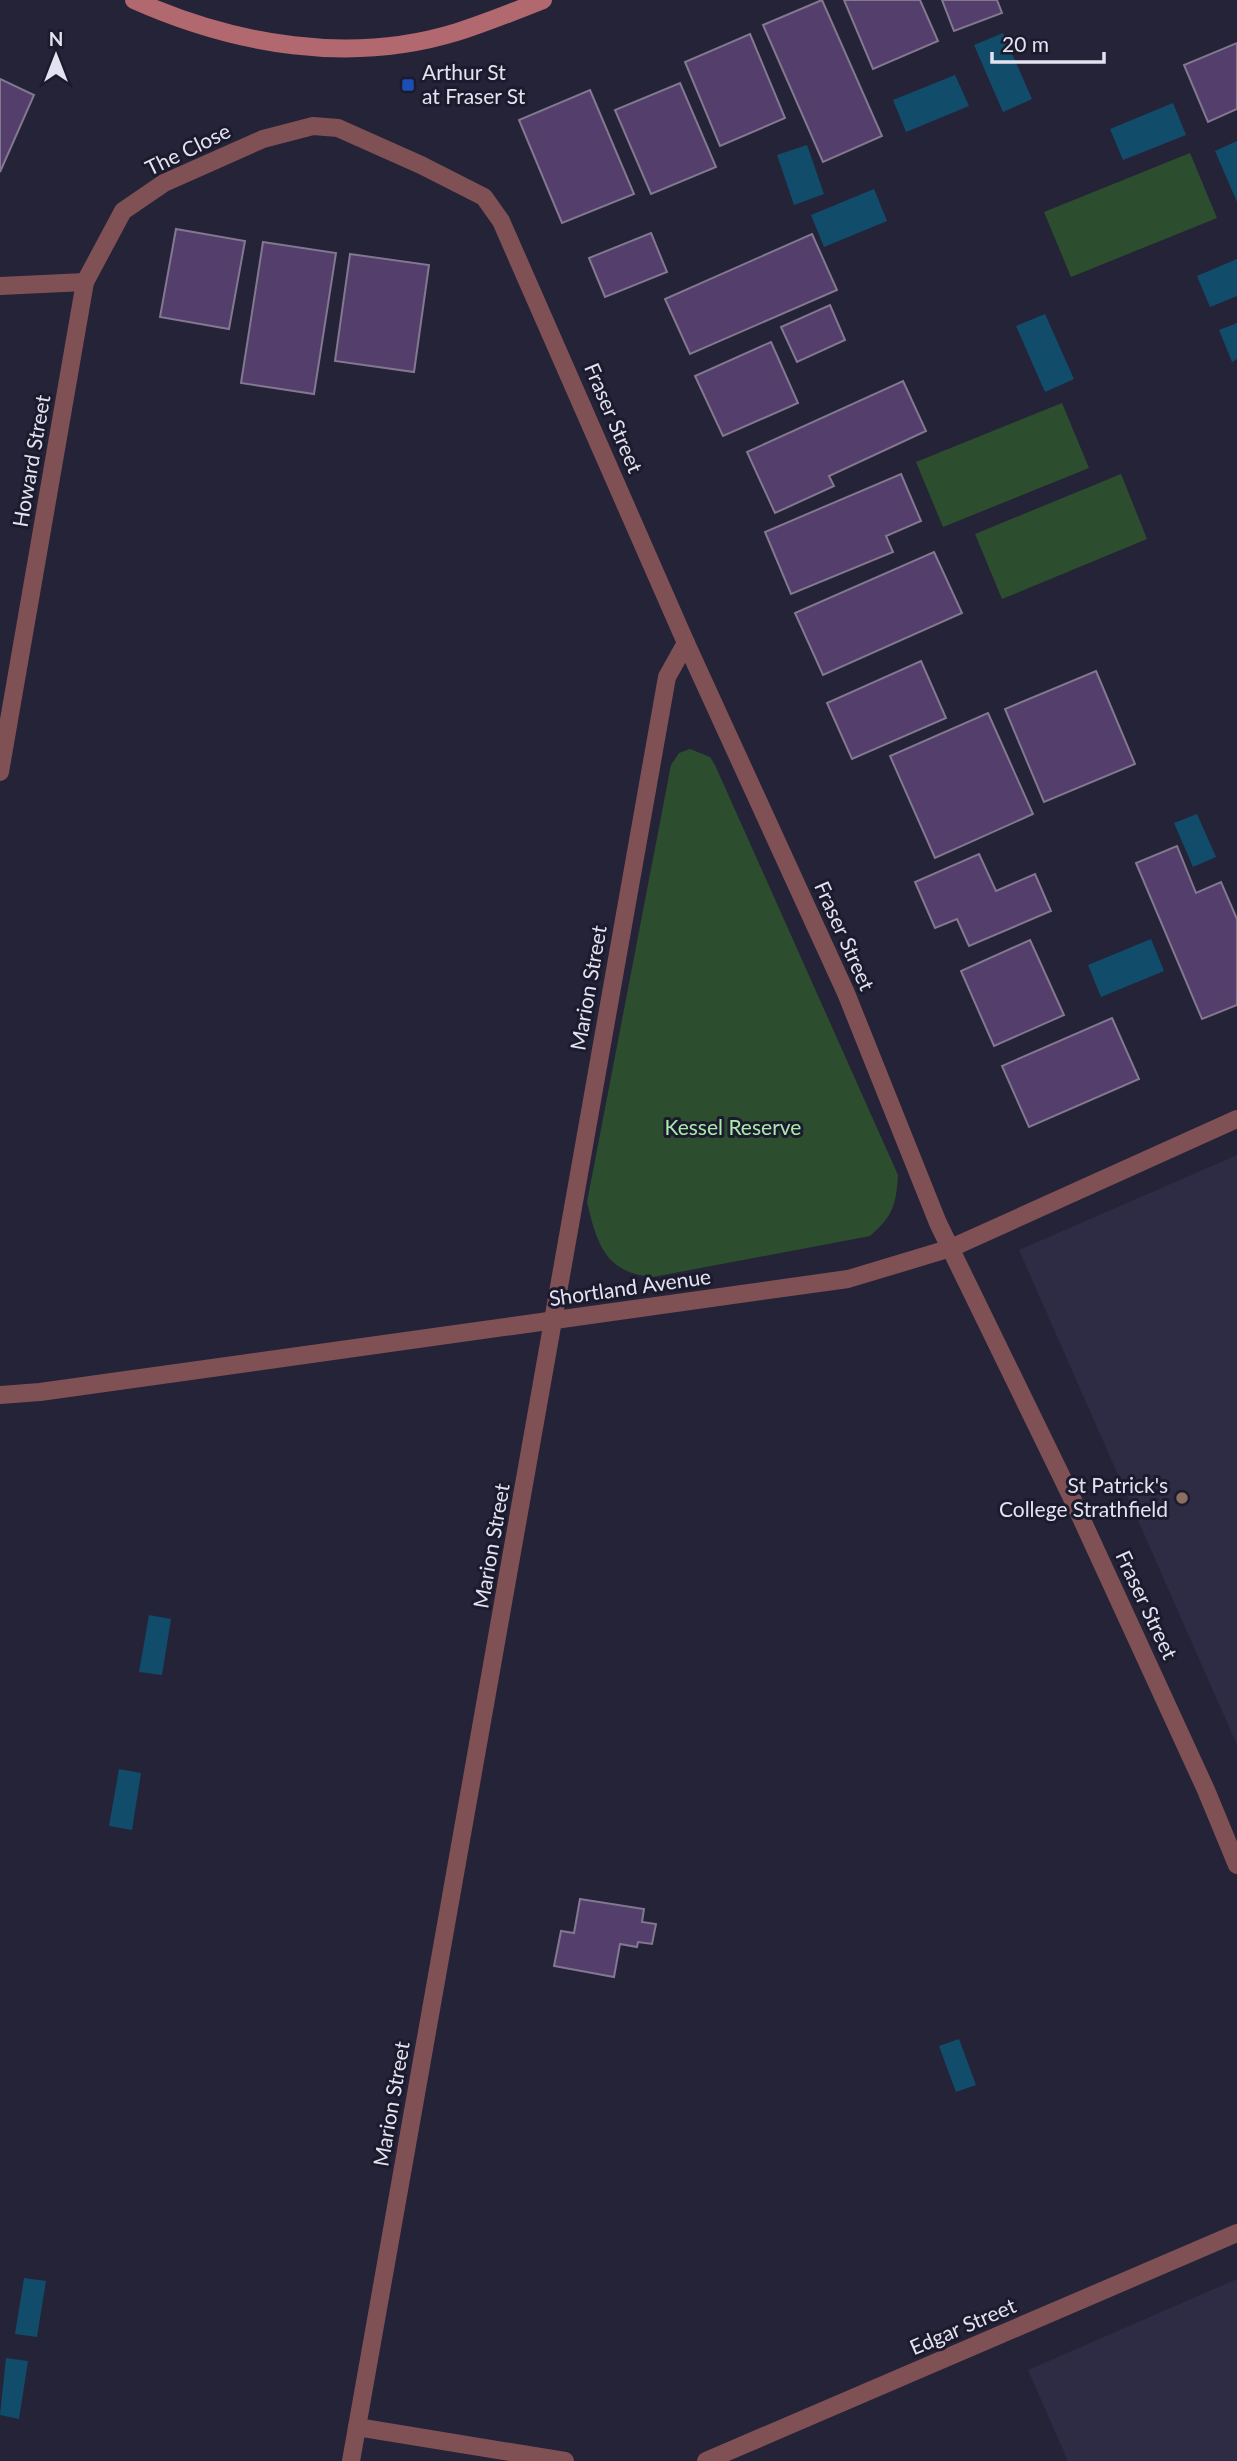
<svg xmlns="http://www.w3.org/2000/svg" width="1237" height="2461" font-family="Lato,sans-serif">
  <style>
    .built { fill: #2e2b45 }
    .green { fill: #2d4e2e }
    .water { fill: #124c6b }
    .building { fill: #543f6c; stroke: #82788f; stroke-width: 2 }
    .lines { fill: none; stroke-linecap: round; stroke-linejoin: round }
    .minor { stroke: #7f5155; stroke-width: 18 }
    .secondary { stroke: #b1686e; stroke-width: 18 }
    .transit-dot { fill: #1a4fb4; stroke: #1c1a2d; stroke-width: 2.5 }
    .education-dot { fill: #8d6e63; stroke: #1c1a2d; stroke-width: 2.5 }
    .labels { text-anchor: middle; stroke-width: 6; stroke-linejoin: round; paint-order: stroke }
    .poi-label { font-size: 21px; fill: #e3e2f0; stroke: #1c1a2d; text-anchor: start }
    .street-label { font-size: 21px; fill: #e3e2f0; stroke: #1c1a2d }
    .park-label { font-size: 21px; fill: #aaeaab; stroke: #1c1a2d }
  </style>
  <rect width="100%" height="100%" fill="#252338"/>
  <g class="built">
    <polygon points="1237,1155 1237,1745 1019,1250"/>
    <polygon points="1237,2279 1237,2461 1068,2461 1028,2370"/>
  </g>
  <g class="green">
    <polygon points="1190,153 1217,218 1071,277 1044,212"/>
    <polygon points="1062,403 1089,468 943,527 916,462"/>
    <polygon points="1121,474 1147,539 1002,599 975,534"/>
    <path d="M690 749 710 757 715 765 898 1175C896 1205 893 1216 870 1236L653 1277C605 1273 597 1244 587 1202L671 765 679 753Z"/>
  </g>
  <g class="water">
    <polygon points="1003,33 1032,99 1003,112 974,45"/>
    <polygon points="955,75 969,106 906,132 893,100"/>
    <polygon points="1173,103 1186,135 1123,160 1110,129"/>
    <polygon points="1237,141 1237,202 1215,151"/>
    <polygon points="807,145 824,194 794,205 777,155"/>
    <polygon points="874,189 887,221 824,247 811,215"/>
    <polygon points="1237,259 1237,296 1210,307 1197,276"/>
    <polygon points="1045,314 1074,379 1045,392 1016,326"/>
    <polygon points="1237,323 1237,359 1232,362 1219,330"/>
    <polygon points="1197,814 1216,857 1193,867 1174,823"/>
    <polygon points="1151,939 1164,971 1101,997 1088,965"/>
    <polygon points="149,1615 171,1619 162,1675 139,1672"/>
    <polygon points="119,1769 141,1773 132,1830 109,1826"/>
    <polygon points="959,2039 976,2085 956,2092 939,2046"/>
    <polygon points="24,2278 46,2281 37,2337 15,2334"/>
    <polygon points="6,2358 28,2361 19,2419 0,2415"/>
  </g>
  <g class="building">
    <polygon points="822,0 882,136 823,162 763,25"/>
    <polygon points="844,0 920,0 938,41 873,69"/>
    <polygon points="942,0 997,0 1002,13 954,31"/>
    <polygon points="750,34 785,118 720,146 685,62"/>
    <polygon points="1237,43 1237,109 1208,122 1184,65"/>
    <polygon points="0,79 34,95 0,172"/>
    <polygon points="680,83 716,167 651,194 615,110"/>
    <polygon points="590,90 634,194 562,223 519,120"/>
    <polygon points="176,229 245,241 229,329 160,317"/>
    <polygon points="651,233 667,272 605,297 589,258"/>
    <polygon points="812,234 837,290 690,354 665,299"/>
    <polygon points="263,242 336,253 314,394 241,383"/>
    <polygon points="350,254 429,265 414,372 335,361"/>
    <polygon points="830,305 845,340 797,362 781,327"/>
    <polygon points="771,342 798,403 723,436 695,376"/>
    <polygon points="903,381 926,431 829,476 834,486 775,513 747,452"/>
    <polygon points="901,474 921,521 886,536 893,552 791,594 765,532"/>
    <polygon points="934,552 962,613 823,675 795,613"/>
    <polygon points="921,661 946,718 852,759 827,703"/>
    <polygon points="1096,671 1135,764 1044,802 1005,709"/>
    <polygon points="988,713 1033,814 935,858 890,756"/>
    <polygon points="1177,846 1196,893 1221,882 1237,919 1237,1005 1202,1019 1136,863"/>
    <polygon points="979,854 996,891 1035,874 1051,911 969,946 957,919 935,928 915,882"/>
    <polygon points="1030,940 1064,1015 994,1046 961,971"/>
    <polygon points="1112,1018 1139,1079 1029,1127 1002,1066"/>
    <polygon points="580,1899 644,1909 642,1922 656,1924 652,1944 638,1942 637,1947 620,1944 614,1977 554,1966 561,1931 574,1933"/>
  </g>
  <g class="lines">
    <g class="minor">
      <polyline points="0,286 85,282"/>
      <polyline points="0,772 85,282 123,211 164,183 263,139 313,126 338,128 421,165 484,197 501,221 686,643 846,993 938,1223 1071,1496 1206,1790 1237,1865"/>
      <polyline points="0,1395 40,1392 848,1279 951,1248 1237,1119"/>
      <polyline points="357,2427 565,2461"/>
      <polyline points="351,2461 667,677 686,643"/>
      <polyline points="706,2461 1237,2233"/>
    </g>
    <path class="secondary" d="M134 0C235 45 350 65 457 32 486 23 515 11 543 0"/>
  </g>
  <rect class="transit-dot" x="401" y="78" width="14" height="14" rx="3.5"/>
  <circle class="education-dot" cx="1182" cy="1498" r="7"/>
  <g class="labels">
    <g class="poi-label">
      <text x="422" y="80">Arthur St<tspan x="422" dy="24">at Fraser St</tspan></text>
      <text x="1168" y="1493" text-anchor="end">St Patrick's<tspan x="1168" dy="24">College Strathfield</tspan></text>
    </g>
    <g class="street-label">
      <text transform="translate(188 150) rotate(-26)" y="7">The Close</text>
      <text transform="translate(613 418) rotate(67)" y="7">Fraser Street</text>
      <text transform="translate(32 461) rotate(-80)" y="7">Howard Street</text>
      <text transform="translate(844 936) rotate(66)" y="7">Fraser Street</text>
      <text transform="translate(589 988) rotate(-80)" y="7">Marion Street</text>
      <text transform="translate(630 1288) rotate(-8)" y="7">Shortland Avenue</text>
      <text transform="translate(492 1546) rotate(-80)" y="7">Marion Street</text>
      <text transform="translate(1146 1605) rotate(65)" y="7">Fraser Street</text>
      <text transform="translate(392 2104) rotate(-80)" y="7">Marion Street</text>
      <text transform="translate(963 2327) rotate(-23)" y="7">Edgar Street</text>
    </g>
    <g class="park-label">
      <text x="733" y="1135">Kessel Reserve</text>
    </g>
  </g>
  <g transform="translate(56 56)" stroke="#1c1a2d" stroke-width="5" paint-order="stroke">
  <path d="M0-5L12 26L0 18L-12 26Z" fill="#e3e2f0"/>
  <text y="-10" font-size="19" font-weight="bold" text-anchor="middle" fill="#e3e2f0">N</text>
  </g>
  <path d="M992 52v10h112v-10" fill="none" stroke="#e3e2f0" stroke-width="3.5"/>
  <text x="1002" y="52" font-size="21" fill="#e3e2f0" stroke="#1c1a2d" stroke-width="5" paint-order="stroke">20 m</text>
</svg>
